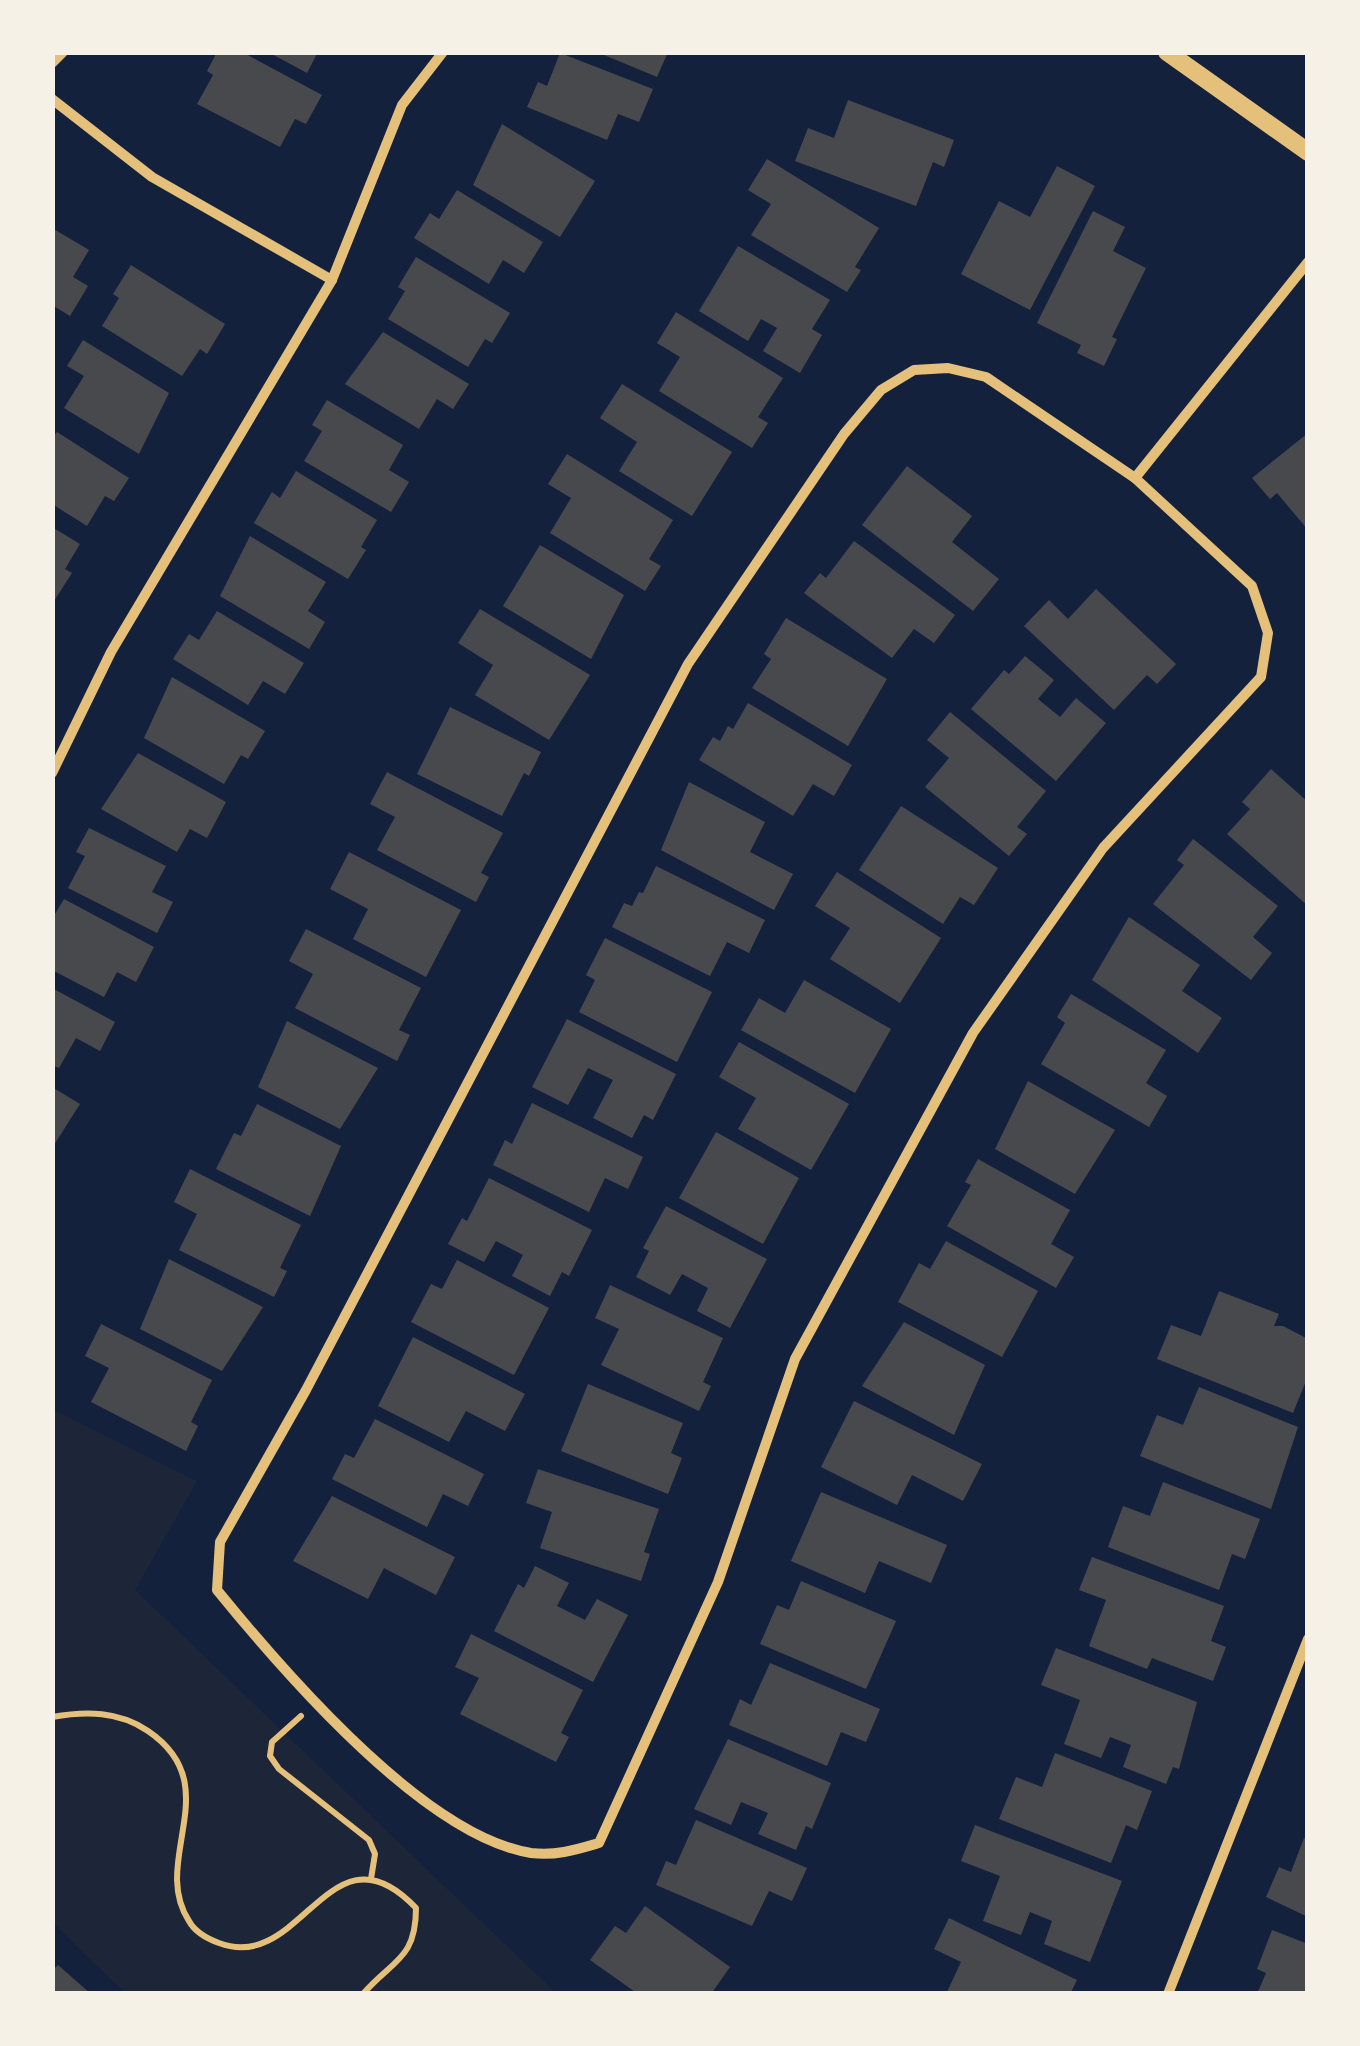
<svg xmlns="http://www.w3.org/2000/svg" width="1360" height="2046" font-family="Rubik,sans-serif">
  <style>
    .green { fill: #1d2539 }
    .building { fill: #48494c }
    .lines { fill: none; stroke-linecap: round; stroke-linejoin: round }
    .path { stroke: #e5c07b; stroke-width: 6 }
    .minor { stroke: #e5c07b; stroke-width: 10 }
    .tertiary { stroke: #e5c07b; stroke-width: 18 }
  </style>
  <rect width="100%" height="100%" fill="#14213d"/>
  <polygon class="green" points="52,1409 197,1481 135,1590 556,1993 125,1993 53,1923"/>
  <g class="building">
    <polygon points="217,52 242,52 322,95 306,124 295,119 280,147 197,104 213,75 207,71"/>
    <polygon points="268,52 318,52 307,73"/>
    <polygon points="597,52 668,52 657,77"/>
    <polygon points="560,53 653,89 639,122 618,114 607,140 527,107 538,82 547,86"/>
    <polygon points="848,100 954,140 944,167 933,162 916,206 795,161 808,128 834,138"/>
    <polygon points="502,124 595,181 560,237 473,185"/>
    <polygon points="767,159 879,228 855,267 861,270 847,292 751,235 771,204 748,190"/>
    <polygon points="1057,166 1095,186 1030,310 961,274 999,201 1030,217"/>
    <polygon points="457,190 543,242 524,273 503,260 489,284 414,238 430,213 439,219"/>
    <polygon points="1093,211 1125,227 1113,251 1146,268 1112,337 1117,339 1104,366 1077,353 1081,345 1037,323"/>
    <polygon points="52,228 89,250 73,277 88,286 70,316 52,305"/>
    <polygon points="738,246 830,300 812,329 822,335 800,373 763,351 777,328 761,319 748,341 699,311"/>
    <polygon points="416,257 510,313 492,343 485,339 468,367 388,319 405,291 398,287"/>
    <polygon points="131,265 225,324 207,354 200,349 182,376 102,326 119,298 113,294"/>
    <polygon points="676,312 783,378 758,417 768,423 752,448 659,391 680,357 657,343"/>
    <polygon points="383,332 469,384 453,409 437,399 419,429 345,384"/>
    <polygon points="83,340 169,393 139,454 64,408 84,376 67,366"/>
    <polygon points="622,384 732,452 692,516 619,471 637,442 600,418"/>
    <polygon points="327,400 403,445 389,470 409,482 391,512 304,461 322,431 312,425"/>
    <polygon points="57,432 129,478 114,501 105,496 87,526 52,504 52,438"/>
    <polygon points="1308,433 1308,530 1277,493 1270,499 1252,478"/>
    <polygon points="567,454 673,520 649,559 661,566 645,591 550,533 571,498 548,484"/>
    <polygon points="907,466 972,516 952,542 999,579 973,611 862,525"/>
    <polygon points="296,471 377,520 361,547 366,550 348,579 254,523 272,492 280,498"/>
    <polygon points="52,527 80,544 65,569 72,573 52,604"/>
    <polygon points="250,536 326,582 308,611 325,622 309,649 220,596"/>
    <polygon points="854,541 955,615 934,643 914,629 892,658 804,593 820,573 826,578"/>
    <polygon points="540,545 624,595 591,659 503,606"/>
    <polygon points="1096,589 1176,664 1157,684 1147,675 1114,710 1024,626 1049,600 1068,619"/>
    <polygon points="480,609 590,675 549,740 475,695 493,665 458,643"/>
    <polygon points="217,611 304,663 285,694 263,681 248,705 173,659 189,634 199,640"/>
    <polygon points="786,618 887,679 848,746 752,688 771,659 764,654"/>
    <polygon points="1025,656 1054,680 1038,699 1060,717 1076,698 1106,723 1056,781 971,709 1004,670 1009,674"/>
    <polygon points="172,677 265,731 248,759 241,755 224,784 144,738"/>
    <polygon points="748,703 852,765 834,796 813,784 793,816 699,760 713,737 720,741 728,726 733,729"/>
    <polygon points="450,707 541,752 529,776 524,773 502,816 417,774"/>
    <polygon points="950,712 1046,791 1017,827 1027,834 1009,856 925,787 949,758 927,740"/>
    <polygon points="138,753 226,802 207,838 190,829 177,852 101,809"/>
    <polygon points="1271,769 1308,802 1308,906 1227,834 1250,809 1242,802"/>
    <polygon points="387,772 503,833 481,873 489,877 476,902 377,850 395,817 370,804"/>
    <polygon points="689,782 765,822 750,852 793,874 774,910 661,850"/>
    <polygon points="901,806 998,868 974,905 960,897 943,924 859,870"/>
    <polygon points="89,828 166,866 152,892 173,902 157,933 68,888 85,856 76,852"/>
    <polygon points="1193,839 1278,906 1253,937 1272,953 1251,980 1153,904 1184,865 1177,860"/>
    <polygon points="349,852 461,910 426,977 353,939 368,909 330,889"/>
    <polygon points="656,866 765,920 749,953 727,942 710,976 612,927 624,903 632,906 639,892 643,893"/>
    <polygon points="837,872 941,938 900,1003 830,959 850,928 815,906"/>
    <polygon points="64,899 154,947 136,982 117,972 104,997 52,970 52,919"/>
    <polygon points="1129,917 1200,965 1182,991 1222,1018 1198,1053 1092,980"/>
    <polygon points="306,929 421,988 399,1030 410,1035 397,1061 295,1008 313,974 289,961"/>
    <polygon points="605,938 712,992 677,1062 579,1012 595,980 586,975"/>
    <polygon points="804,980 891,1029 855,1093 741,1030 759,998 785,1013"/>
    <polygon points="52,988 115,1022 100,1051 76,1038 59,1068 52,1065"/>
    <polygon points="1071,994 1166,1050 1146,1083 1167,1096 1149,1127 1041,1064 1065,1023 1057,1017"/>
    <polygon points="567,1019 676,1074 653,1120 644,1115 632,1138 593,1118 613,1080 588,1068 568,1105 532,1087"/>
    <polygon points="287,1021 378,1068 340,1129 258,1087"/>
    <polygon points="739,1042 849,1104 811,1170 738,1129 756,1098 719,1077"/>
    <polygon points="1028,1081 1115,1130 1075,1194 995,1149"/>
    <polygon points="52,1087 80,1104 52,1148"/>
    <polygon points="532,1103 643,1157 628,1189 605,1178 589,1212 493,1165 505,1140 512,1144"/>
    <polygon points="257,1104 341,1146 310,1216 216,1169 234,1133 241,1136"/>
    <polygon points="716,1132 799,1178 763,1244 679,1198"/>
    <polygon points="978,1159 1070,1210 1051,1244 1074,1257 1056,1288 947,1226 971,1185 965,1182"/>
    <polygon points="190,1169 301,1225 280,1268 287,1271 274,1297 179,1250 197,1214 174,1202"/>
    <polygon points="489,1178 592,1230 569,1276 562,1272 550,1296 512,1276 523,1255 496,1241 484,1262 448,1244 462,1218 467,1221"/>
    <polygon points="666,1206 767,1259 730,1328 697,1311 708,1288 682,1274 670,1295 636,1277 649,1251 643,1248"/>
    <polygon points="946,1241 1038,1291 1002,1357 898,1302 919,1263 930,1269"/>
    <polygon points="169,1259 263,1307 222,1371 140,1329"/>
    <polygon points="457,1260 549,1308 514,1375 411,1322 431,1284 442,1289"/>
    <polygon points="610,1285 723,1338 703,1382 711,1386 699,1411 601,1365 619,1329 595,1318"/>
    <polygon points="1219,1291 1279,1314 1274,1326 1283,1326 1308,1339 1308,1376 1293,1413 1157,1359 1171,1325 1201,1336"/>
    <polygon points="904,1322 985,1365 954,1435 862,1386"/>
    <polygon points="101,1324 212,1380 191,1422 198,1426 186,1451 91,1402 109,1368 85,1356"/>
    <polygon points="413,1337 525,1394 505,1431 466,1411 449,1442 378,1406"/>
    <polygon points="588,1384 683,1423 671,1453 682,1458 668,1494 561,1451"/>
    <polygon points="1199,1387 1298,1427 1271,1509 1140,1456 1157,1415 1183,1425"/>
    <polygon points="854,1401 982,1464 963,1501 912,1475 897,1505 821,1467"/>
    <polygon points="375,1419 484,1474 468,1506 443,1494 427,1527 332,1479 345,1454 354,1458"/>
    <polygon points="538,1469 659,1509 644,1552 650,1554 641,1581 540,1548 552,1512 526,1503"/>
    <polygon points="1163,1482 1260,1519 1245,1559 1232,1554 1219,1590 1108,1547 1123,1506 1150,1516"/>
    <polygon points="821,1492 947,1545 931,1583 879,1561 865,1593 791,1561"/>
    <polygon points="332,1496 455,1557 436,1595 384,1568 368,1599 293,1561"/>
    <polygon points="1092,1557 1224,1606 1211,1641 1226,1647 1213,1681 1152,1658 1147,1669 1089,1646 1106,1600 1079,1590"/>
    <polygon points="535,1566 569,1583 557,1606 585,1620 597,1599 628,1615 593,1682 494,1631 518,1584 524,1588"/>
    <polygon points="801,1581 896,1621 866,1689 760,1644 777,1605 789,1610"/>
    <polygon points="471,1634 583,1690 561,1733 569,1737 556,1762 460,1714 479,1678 455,1667"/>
    <polygon points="1056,1648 1197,1702 1179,1769 1173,1767 1166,1784 1123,1767 1131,1745 1110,1737 1101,1758 1064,1744 1080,1700 1041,1685"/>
    <polygon points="770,1663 880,1709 866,1742 841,1732 827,1766 729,1725 740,1699 751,1705"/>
    <polygon points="728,1739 831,1783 812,1829 806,1826 796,1850 758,1834 768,1813 741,1802 731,1825 694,1809"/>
    <polygon points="1055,1753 1152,1791 1137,1830 1126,1825 1111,1863 999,1819 1016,1777 1042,1787"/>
    <polygon points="696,1820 807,1868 792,1901 769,1891 752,1926 656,1885 666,1861 676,1865"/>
    <polygon points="975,1825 1122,1881 1090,1962 1044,1944 1052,1921 1030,1912 1021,1935 983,1921 1000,1876 961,1861"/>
    <polygon points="1304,1838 1308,1840 1308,1917 1266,1897 1279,1867 1291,1872"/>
    <polygon points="645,1906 730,1967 711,1994 638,1994 590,1960 615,1926 626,1933"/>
    <polygon points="949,1918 1077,1980 1070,1994 946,1994 961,1962 934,1949"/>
    <polygon points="1272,1930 1308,1944 1308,1994 1257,1994 1266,1973 1257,1969"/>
    <polygon points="58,1965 91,1994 52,1994 52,1971"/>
  </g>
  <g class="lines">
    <g class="path">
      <polyline points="301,1716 272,1742 270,1756 279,1769 369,1840 375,1854 371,1879"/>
      <path d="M52 1717C86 1711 119 1711 148 1731 229 1786 149 1860 189 1921 195 1932 208 1939 219 1943 302 1975 330 1817 416 1908 416 1960 392 1960 363 1994"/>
    </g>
    <g class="minor">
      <polyline points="52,63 63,52"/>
      <polyline points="52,99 152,177 332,280"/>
      <path d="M948 368 986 377 1135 478 1252 586 1268 633 1261 677 1103 848 973 1033 795 1359 718 1582 599 1843C575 1850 556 1856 531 1853 424 1836 283 1671 217 1590L220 1542 306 1390 688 664 844 434 881 390 914 370Z"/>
      <polyline points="1135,478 1308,262"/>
      <polyline points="52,773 111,652 332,280 402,105 443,52"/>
      <polyline points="1168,1994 1308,1639"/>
    </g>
    <polyline class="tertiary" points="1167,52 1308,152"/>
  </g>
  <rect width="1360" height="2046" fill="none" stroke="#f6f1e7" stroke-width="110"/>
</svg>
